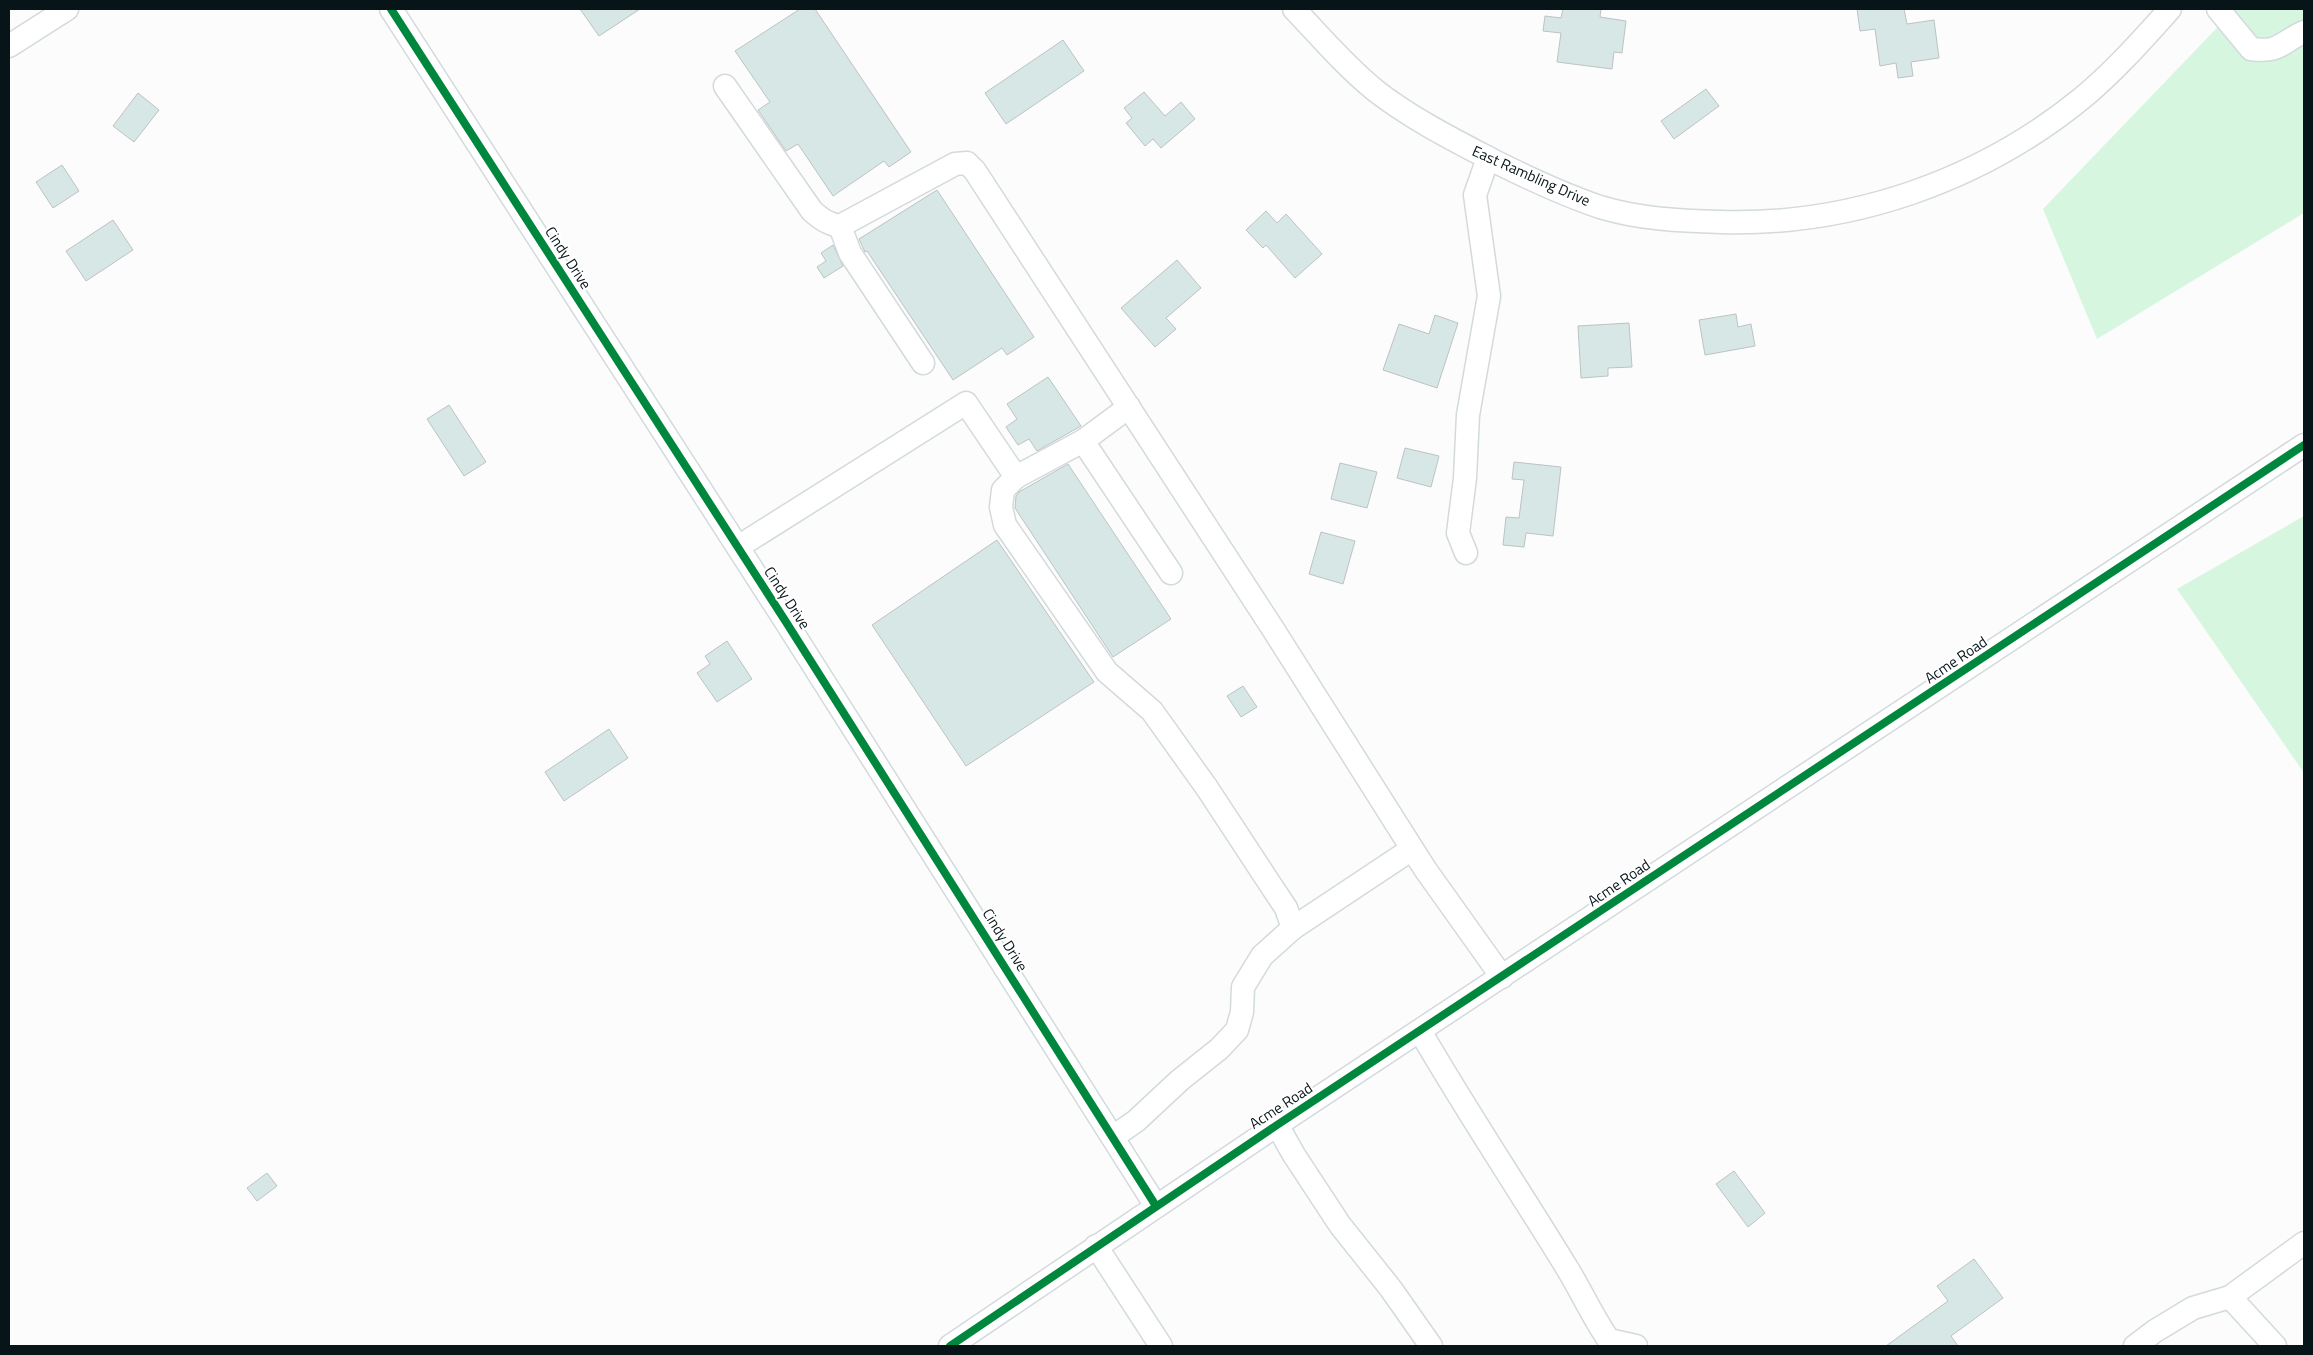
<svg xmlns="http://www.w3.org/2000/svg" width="2313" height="1355" font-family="'Titillium Web',sans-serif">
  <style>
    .green { fill: #d6f6e0 }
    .building { fill: #d7e7e5; stroke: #bcc3c2 }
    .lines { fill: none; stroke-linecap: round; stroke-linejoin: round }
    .minor-casing { stroke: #d3dadc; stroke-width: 25 }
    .minor { stroke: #fff; stroke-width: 22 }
    .cycleway-casing { stroke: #fff; stroke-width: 11 }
    .cycleway { stroke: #00873e; stroke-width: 8 }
    .labels { text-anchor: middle; stroke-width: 4; stroke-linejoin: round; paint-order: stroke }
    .street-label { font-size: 15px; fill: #071518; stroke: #fff }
  </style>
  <rect width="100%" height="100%" fill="#fcfcfc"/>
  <g class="green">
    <polygon points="2235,9 2304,9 2304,213 2097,339 2043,209"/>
    <polygon points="2304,516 2304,773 2177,589"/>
  </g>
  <g class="building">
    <polygon points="580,9 640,9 599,36"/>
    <polygon points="800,9 815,9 911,152 889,167 884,161 833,196 798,144 786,151 758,110 770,102 735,51"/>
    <polygon points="1563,9 1601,9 1600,17 1626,21 1622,53 1614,52 1612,69 1557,62 1561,33 1543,31 1545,16 1561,18"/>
    <polygon points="1857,9 1904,9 1907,24 1934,20 1939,58 1911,62 1913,76 1898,78 1896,63 1880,66 1875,29 1860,31"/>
    <polygon points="1063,40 1084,71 1006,124 985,93"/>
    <polygon points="1706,89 1719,106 1674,139 1661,121"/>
    <polygon points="1144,92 1165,116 1181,102 1195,119 1161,148 1153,139 1145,146 1126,123 1132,118 1124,108"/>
    <polygon points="138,93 159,110 134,142 113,126"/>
    <polygon points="62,165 79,191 53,208 36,182"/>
    <polygon points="937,190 1034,337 1007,355 1002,348 953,380 867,251 865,252 859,239"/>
    <polygon points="1266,211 1277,223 1286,214 1322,254 1295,278 1266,245 1263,248 1246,230"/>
    <polygon points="113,220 133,250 86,281 66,251"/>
    <polygon points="833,245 843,266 824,278 817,267 826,261 821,253"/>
    <polygon points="1177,260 1201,288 1166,318 1176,329 1155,347 1121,308"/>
    <polygon points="1736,314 1738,327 1751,324 1755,346 1705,355 1699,320"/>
    <polygon points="1435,315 1458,323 1437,388 1383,370 1399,324 1429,334"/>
    <polygon points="1629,323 1632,367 1608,368 1608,376 1581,378 1578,326"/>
    <polygon points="1048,377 1081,426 1037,451 1029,439 1018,445 1006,427 1017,419 1007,404"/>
    <polygon points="449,405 486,462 464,476 427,419"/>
    <polygon points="1405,448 1439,456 1431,487 1397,478"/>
    <polygon points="1514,462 1561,467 1553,536 1526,533 1524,547 1503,545 1506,517 1519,518 1524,480 1512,479"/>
    <polygon points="1340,463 1377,472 1367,508 1331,499"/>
    <polygon points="1068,464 1171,619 1113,657 1015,508 1016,496 1019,492"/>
    <polygon points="1321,532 1355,541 1343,584 1309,574"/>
    <polygon points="997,540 1094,682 966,766 872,625"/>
    <polygon points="727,641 752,679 717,702 697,673 710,664 705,656"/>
    <polygon points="1243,686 1257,707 1241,717 1227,696"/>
    <polygon points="609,729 628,758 564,801 545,772"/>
    <polygon points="1734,1171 1765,1213 1748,1227 1716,1184"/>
    <polygon points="267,1173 277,1186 257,1201 247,1188"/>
    <polygon points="1974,1259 2003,1298 1951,1336 1958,1346 1886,1346 1948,1301 1937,1286"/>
  </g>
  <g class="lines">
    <g class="minor-casing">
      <g id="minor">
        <polyline points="391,9 786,622 1156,1206"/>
        <path d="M1294 9C1321 37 1346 67 1376 91 1412 119 1454 140 1494 161 1528 178 1564 195 1600 207 1639 219 1681 221 1721 222 1851 226 1980 181 2081 99 2114 72 2142 40 2170 9"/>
        <path d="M2218 9 2251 49C2281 53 2281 42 2304 32"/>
        <polyline points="9,46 67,9"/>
        <path d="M725 86 812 211C821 219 828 224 840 226L955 164 967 163 975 171 1273 629 1425 869 1502 977"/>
        <polyline points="840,226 850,253 923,363"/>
        <polyline points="1083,441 1129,407"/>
        <polyline points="1016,477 1003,490 1001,507 1005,525 1107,672 1152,711 1207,788 1272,887 1286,908 1293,928"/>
        <polyline points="738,547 966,403 1016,477 1083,441 1171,573"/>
        <polyline points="1466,553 1458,533 1465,478 1468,415 1489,296 1475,195 1488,158"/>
        <path d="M1420 1031C1467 1112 1518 1188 1567 1268 1583 1294 1595 1322 1613 1346"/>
        <polyline points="1277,1125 1294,1155 1340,1225 1391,1289 1431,1346"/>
        <polyline points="1113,1137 1136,1121 1180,1080 1219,1049 1237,1030 1242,1012 1243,987 1262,956 1293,928 1412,849"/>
        <polyline points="1096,1246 1161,1346"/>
        <polyline points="2230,1297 2275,1346"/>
        <polyline points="1609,1340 1636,1346"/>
        <polyline points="950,1346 1277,1125 2304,445"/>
        <polyline points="2135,1346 2155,1331 2193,1308 2230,1297 2304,1243"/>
      </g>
    </g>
    <use href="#minor" class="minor"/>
    <g class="cycleway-casing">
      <g id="cycleway">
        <polyline points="391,9 786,622 1156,1206"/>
        <polyline points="950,1346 1277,1125 2304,445"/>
      </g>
    </g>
    <use href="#cycleway" class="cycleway"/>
  </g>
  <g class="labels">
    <g class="street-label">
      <text transform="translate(1531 176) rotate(24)" y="5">East Rambling Drive</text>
      <text transform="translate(568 258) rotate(57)" y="5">Cindy Drive</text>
      <text transform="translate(787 598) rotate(57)" y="5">Cindy Drive</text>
      <text transform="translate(1956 660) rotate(-34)" y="5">Acme Road</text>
      <text transform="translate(1619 883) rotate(-34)" y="5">Acme Road</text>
      <text transform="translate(1005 940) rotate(58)" y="5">Cindy Drive</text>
      <text transform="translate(1281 1106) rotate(-33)" y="5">Acme Road</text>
    </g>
  </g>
  <rect width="2313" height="1355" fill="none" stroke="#071518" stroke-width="20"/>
</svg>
